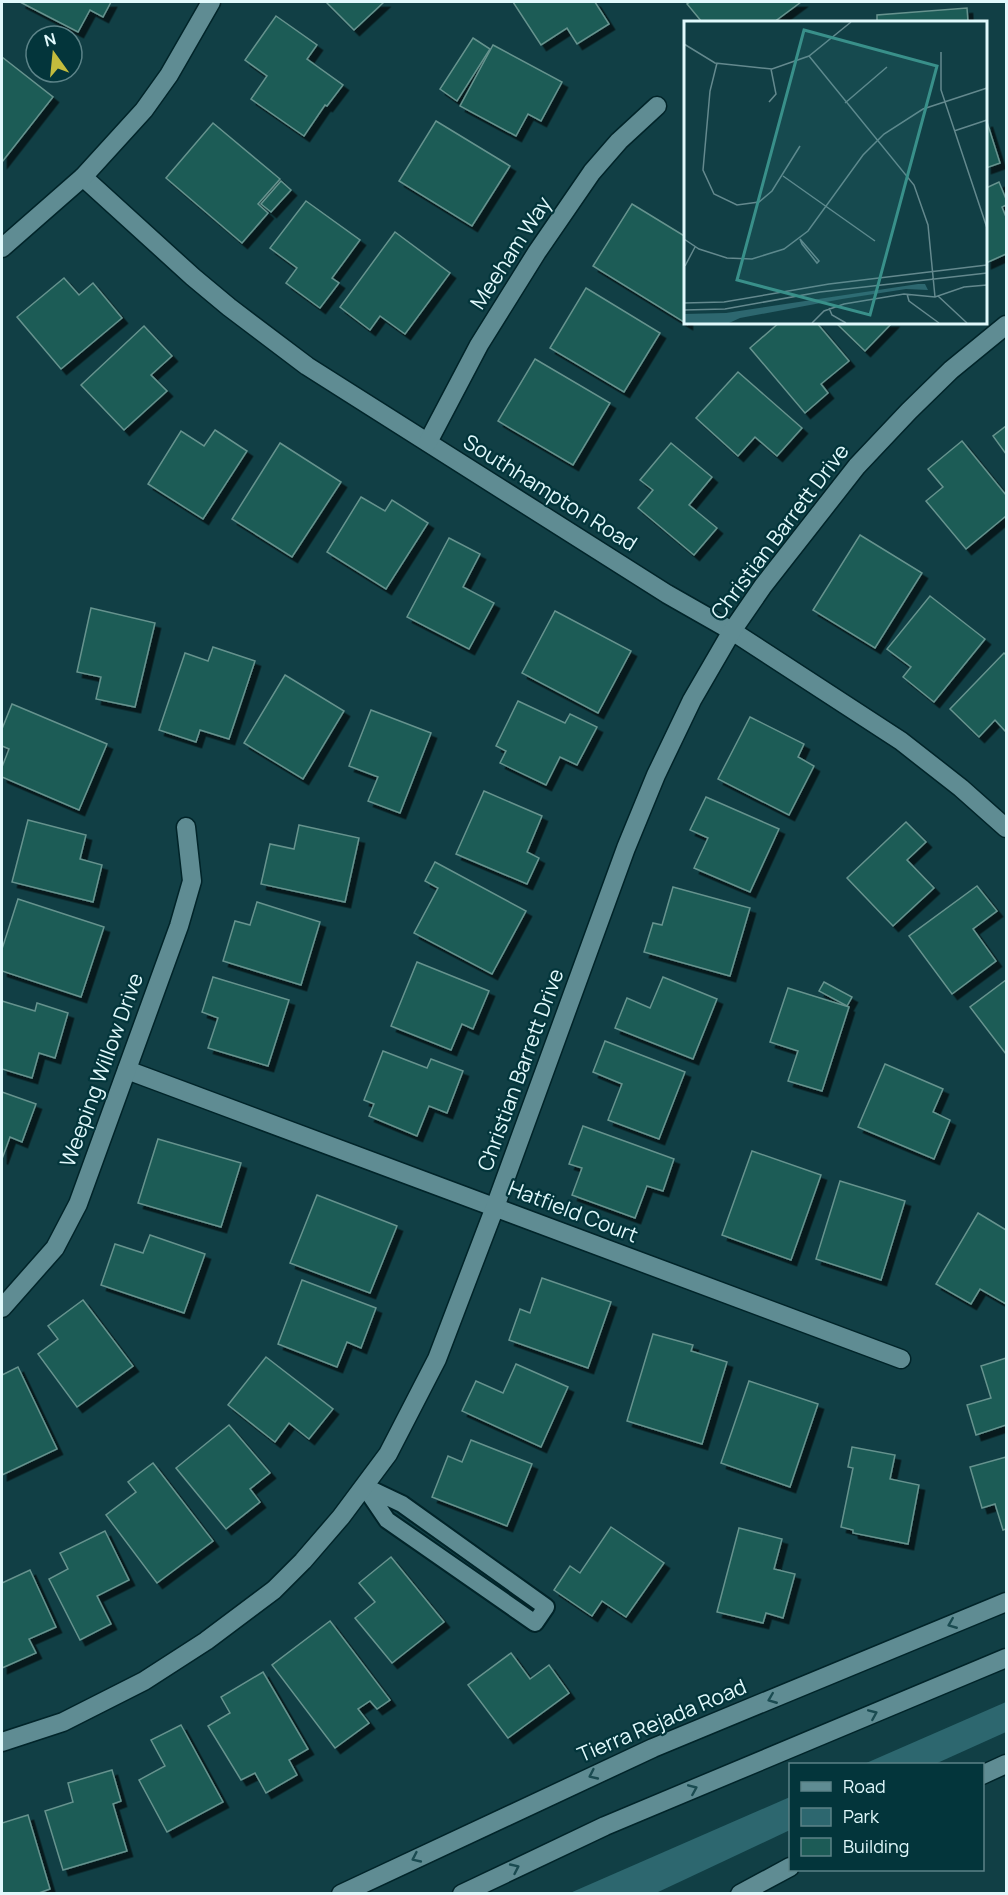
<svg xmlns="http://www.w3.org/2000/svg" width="1008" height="1895" font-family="Manrope,sans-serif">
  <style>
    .green { fill: #2d676f }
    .building { fill: #1c5b56; stroke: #66938e; stroke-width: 1.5; filter: url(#shadow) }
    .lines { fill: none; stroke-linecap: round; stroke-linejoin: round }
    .lane-casing { stroke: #012429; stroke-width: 20 }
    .street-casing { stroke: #012429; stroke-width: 21 }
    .secondary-casing { stroke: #012429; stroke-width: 21 }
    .lane { stroke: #5f8c93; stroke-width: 16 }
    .street { stroke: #5f8c93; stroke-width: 18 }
    .secondary { stroke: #5f8c93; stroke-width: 18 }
    .oneway { stroke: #1a4b51 }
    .labels { text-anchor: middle; stroke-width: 4.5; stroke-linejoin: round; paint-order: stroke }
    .street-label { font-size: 21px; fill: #e1f9fc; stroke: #03353b }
    .inset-road { fill: none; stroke: #64898e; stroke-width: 1.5 }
    .view { fill: #39908a; fill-opacity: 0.15; stroke: #39908a; stroke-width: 3 }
    .inset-edge { fill: none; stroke: #e1f9fc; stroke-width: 3 }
  </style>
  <defs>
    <filter id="shadow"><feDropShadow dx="5.5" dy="5.5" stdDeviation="0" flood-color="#0009"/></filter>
  </defs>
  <rect width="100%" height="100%" fill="#113f45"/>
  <g class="green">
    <polygon points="1006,1702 1006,1732 935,1764 864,1764"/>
    <polygon points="790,1797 790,1830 656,1893 570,1893"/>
  </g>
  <g class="building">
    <polygon points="20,2 111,2 103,17 90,10 78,32"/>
    <polygon points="326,2 384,2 354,30"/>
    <polygon points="513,2 595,2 609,24 577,44 567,28 541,45"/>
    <polygon points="690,2 801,2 774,22 702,22 687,4"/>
    <polygon points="967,8 968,22 877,22 877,15"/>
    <polygon points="276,16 317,45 307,59 343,85 327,106 325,105 304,136 251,99 267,76 245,60"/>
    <polygon points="473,38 490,49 457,101 440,89"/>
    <polygon points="493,45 562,82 541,121 528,114 516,136 460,106"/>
    <polygon points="2,57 53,97 2,162"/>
    <polygon points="436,121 510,166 472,226 399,181"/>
    <polygon points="986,122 987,122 1000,163 986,168"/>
    <polygon points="213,123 280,179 258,204 268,213 242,243 166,178"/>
    <polygon points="281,181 291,190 271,212 261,204"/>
    <polygon points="999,182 1006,199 1006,205 1002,207 1006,217 1006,254 986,263 986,188"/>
    <polygon points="306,201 360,240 332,278 339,283 320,308 286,283 297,268 270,248"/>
    <polygon points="632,204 686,237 687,324 593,266"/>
    <polygon points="395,232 450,273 405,334 380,316 370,330 340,307"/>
    <polygon points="64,278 79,295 93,283 122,318 61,369 17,317"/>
    <polygon points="586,288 660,333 624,392 550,348"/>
    <polygon points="780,322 816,322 849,361 821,384 828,393 805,413 750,348"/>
    <polygon points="835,322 893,322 865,351"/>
    <polygon points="144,326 172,356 151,375 167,391 124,430 81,385"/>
    <polygon points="535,359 610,403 573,465 498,421"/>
    <polygon points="738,372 802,428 777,456 755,437 738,456 696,418"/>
    <polygon points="1006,426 1006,454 993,436"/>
    <polygon points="215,430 247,451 203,519 148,484 181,431 204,446"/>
    <polygon points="962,441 1006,495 1006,516 966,549 926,501 943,487 928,469"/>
    <polygon points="280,443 341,482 292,557 232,519"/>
    <polygon points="671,443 712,477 689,505 717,528 694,555 638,508 653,490 640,480"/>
    <polygon points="361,497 385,511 392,500 428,523 386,589 327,552"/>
    <polygon points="860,535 922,573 875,648 813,610"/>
    <polygon points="449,538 480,554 463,587 494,603 469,649 407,617"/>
    <polygon points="930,596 985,639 934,702 903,677 911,667 887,649"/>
    <polygon points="91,608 155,623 135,707 96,699 101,677 77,672"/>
    <polygon points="555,611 631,651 598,713 522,673"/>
    <polygon points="213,647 255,661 229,739 200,730 196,742 159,730 185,653 208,661"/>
    <polygon points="1004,653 1006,655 1006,732 995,720 979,737 950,709"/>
    <polygon points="285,675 344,711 303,779 244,743"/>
    <polygon points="518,701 565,723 570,714 597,727 577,765 560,757 546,785 500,763 506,751 496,746"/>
    <polygon points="12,704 107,744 79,810 2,777 2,767 9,749 2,746 2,729"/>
    <polygon points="371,710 431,733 400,813 368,801 378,777 349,766"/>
    <polygon points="750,717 804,744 798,757 814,766 789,815 718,779"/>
    <polygon points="484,791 542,816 527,852 539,858 527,884 456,854"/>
    <polygon points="706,797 779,829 750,892 694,868 708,838 690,830"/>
    <polygon points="28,820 86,835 80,859 102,865 93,902 12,882"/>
    <polygon points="906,822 926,842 907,860 934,888 893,926 847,878"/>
    <polygon points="299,825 359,838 345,902 261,884 270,844 294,849"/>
    <polygon points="435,862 526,911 492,974 414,933 438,888 425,881"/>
    <polygon points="977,886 997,911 973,929 996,961 952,994 909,936"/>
    <polygon points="673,887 750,908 730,976 644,952 653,923 662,925"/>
    <polygon points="18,899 104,927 81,997 2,971 2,949"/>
    <polygon points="257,902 320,922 301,985 223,961 235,921 250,925"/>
    <polygon points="417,962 489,991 473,1029 462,1024 451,1050 391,1026"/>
    <polygon points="213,977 289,1000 268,1066 208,1048 218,1018 202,1012"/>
    <polygon points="663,977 717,999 693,1059 615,1028 627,998 650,1008"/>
    <polygon points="1006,980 1006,1054 970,1007"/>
    <polygon points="824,982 852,997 847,1006 819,991"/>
    <polygon points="788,988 849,1007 822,1091 788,1081 798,1051 770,1042"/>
    <polygon points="2,1001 35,1011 37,1003 68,1013 55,1058 39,1053 32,1078 2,1069"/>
    <polygon points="605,1041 685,1072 659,1139 608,1120 622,1084 593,1072"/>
    <polygon points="383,1051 427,1068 431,1059 463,1071 447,1113 429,1106 417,1136 369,1116 374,1104 364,1100"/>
    <polygon points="885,1064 943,1089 933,1112 950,1120 934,1159 858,1127"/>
    <polygon points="2,1092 36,1104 22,1142 10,1137 2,1159"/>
    <polygon points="583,1126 674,1159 663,1191 647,1186 635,1218 572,1195 582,1168 569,1164"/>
    <polygon points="158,1139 241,1163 221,1227 138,1203"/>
    <polygon points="752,1151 821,1175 791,1260 722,1235"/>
    <polygon points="840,1181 905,1201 881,1280 816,1259"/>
    <polygon points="317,1195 397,1226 370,1293 290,1263"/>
    <polygon points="978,1213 1006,1230 1006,1304 980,1289 971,1304 936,1284"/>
    <polygon points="150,1235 205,1254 184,1313 101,1285 115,1244 143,1253"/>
    <polygon points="542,1278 611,1302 588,1368 509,1340 520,1309 530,1313"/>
    <polygon points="302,1280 376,1308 361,1348 347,1342 337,1367 278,1344"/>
    <polygon points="83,1300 133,1366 77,1407 38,1354 58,1339 48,1326"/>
    <polygon points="653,1334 693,1345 691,1351 727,1362 702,1444 627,1421"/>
    <polygon points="266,1357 333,1409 309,1439 289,1423 275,1442 228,1405"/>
    <polygon points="1006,1358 1006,1425 976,1435 967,1405 991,1398 981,1366"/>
    <polygon points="516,1364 568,1387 541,1447 462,1411 476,1381 503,1393"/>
    <polygon points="18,1367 57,1449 2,1475 2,1375"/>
    <polygon points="749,1381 818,1404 790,1487 721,1463"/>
    <polygon points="229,1425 270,1473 250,1489 260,1502 226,1529 176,1468"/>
    <polygon points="471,1440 532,1464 507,1526 432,1497 448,1456 462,1462"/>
    <polygon points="852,1447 895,1455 890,1479 919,1485 908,1544 853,1533 853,1530 841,1527 853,1468 848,1467"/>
    <polygon points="1006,1457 1006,1529 1003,1530 995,1504 982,1508 970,1467"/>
    <polygon points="153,1463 213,1541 157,1583 106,1515 136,1492 128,1482"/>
    <polygon points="611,1527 664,1563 626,1617 602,1601 592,1616 554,1590 570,1566 580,1573"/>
    <polygon points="739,1528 782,1539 774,1569 795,1574 783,1618 766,1613 763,1623 717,1612"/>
    <polygon points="105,1531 129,1580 97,1596 111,1624 80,1640 49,1579 68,1569 60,1553"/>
    <polygon points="391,1557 444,1622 392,1663 355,1618 375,1602 359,1583"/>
    <polygon points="30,1570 56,1627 29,1639 36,1653 2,1668 2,1583"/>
    <polygon points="330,1621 390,1700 377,1709 370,1701 358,1709 369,1723 335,1748 272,1665"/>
    <polygon points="511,1653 530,1679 549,1665 569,1693 508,1738 468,1685"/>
    <polygon points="263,1672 308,1749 289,1760 297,1775 266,1793 255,1773 241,1780 208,1726 230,1713 221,1697"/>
    <polygon points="181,1725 223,1802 167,1832 139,1780 165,1766 151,1740"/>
    <polygon points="112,1770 121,1801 113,1804 127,1851 63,1870 45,1811 73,1802 68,1783"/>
    <polygon points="28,1815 50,1889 36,1894 2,1894 2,1823"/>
  </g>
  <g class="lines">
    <g class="lane-casing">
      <polygon id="lane" points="364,1486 402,1504 546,1607 535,1623 387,1520"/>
    </g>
    <g class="street-casing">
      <g id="street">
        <polyline points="83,177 193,277 229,307 307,366 667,594 732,631 901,741 961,788 1006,828"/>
        <polyline points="2,248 83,177 144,110 169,75 211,2"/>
        <polyline points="428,442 479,345 537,252 592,172 619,141 657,106"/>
        <polyline points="127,1070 901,1359"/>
        <polyline points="2,1308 55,1248 78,1204 179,926 192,881 186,827"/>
        <polyline points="982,1775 1006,1764"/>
        <polyline points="740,1894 790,1867"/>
      </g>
    </g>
    <g class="secondary-casing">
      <g id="secondary">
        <polyline points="2,1742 63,1722 144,1681 206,1641 274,1590 303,1561 341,1517 388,1454 437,1359 495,1207 626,848 656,775 692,700 732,631 763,586 857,466 909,411 951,370 1006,325"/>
        <polyline points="341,1894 653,1748 1006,1602"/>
        <polyline points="462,1894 605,1826 1006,1658"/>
      </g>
    </g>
    <use href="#lane" class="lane"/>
    <use href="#street" class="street"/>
    <use href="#secondary" class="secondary"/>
  </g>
  <defs><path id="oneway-chevron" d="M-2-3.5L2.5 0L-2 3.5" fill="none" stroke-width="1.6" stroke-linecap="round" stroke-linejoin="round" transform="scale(1.5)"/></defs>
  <g class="oneway">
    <use href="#oneway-chevron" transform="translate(952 1624) rotate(158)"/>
    <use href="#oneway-chevron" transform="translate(772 1699) rotate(158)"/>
    <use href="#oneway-chevron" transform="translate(873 1714) rotate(-23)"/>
    <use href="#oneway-chevron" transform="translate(593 1775) rotate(155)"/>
    <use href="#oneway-chevron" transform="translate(693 1789) rotate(-23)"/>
    <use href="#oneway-chevron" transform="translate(416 1858) rotate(155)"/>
    <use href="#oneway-chevron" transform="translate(515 1868) rotate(-25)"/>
  </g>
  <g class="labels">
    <g class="street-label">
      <text transform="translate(511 253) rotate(-57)" y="7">Meeham Way</text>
      <text transform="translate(550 493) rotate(32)" y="7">Southhampton Road</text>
      <text transform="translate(780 532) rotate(-53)" y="7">Christian Barrett Drive</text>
      <text transform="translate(102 1070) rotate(-70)" y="7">Weeping Willow Drive</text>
      <text transform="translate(521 1070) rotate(-70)" y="7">Christian Barrett Drive</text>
      <text transform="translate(573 1212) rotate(21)" y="7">Hatfield Court</text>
      <text transform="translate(662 1721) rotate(-23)" y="7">Tierra Rejada Road</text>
    </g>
  </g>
  <g transform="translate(684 21)">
    <rect width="303" height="303" fill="#113f45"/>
    <path d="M234 263H241L244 269 222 268 158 278 56 297 45 302H0V293L42 292Z" fill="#2d676f"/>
    <path class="inset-road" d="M0 23 31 42 88 48 125 35 167 1M257 31V69L303 207M125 35 230 164 244 204 251 276M33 42 26 70 19 149 30 173 53 184 75 181 88 170 116 125M85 81 92 73 87 48M161 82 203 46M270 110 303 99M99 155 191 220M0 218 15 228 43 237 68 238 100 228 124 210 179 134 200 113 239 88 303 67M116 218 135 240 133 242 118 223ZM1 245 11 226M223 273 225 280 255 302M254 275 283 302M0 282 40 281 145 263 303 244M145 287 148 294 162 302M0 289 41 288 136 271 303 252M128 302 140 290 160 283 220 273 251 276 280 266 303 264"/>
    <path class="view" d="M120 9 253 45 186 294 53 259Z"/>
    <rect width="303" height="303" class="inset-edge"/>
  </g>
  <rect width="1008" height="1895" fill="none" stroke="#e1f9fc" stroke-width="6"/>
  <rect x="789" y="1763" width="195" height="108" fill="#03353b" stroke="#5c8388" stroke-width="1.5"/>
  <rect x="801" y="1782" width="30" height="9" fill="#5f8c93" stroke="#5c8388" stroke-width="1.5"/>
  <text x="843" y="1793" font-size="18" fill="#e1f9fc">Road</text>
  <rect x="801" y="1808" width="30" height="18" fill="#2d676f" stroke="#5c8388" stroke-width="1.5"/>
  <text x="843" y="1823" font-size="18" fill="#e1f9fc">Park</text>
  <rect x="801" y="1838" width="30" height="18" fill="#1c5b56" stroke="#5c8388" stroke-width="1.5"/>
  <text x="843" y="1853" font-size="18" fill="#e1f9fc">Building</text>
  <g transform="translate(54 54) rotate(345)"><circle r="28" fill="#03353b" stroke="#5c8388" stroke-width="1.5"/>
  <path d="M0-4.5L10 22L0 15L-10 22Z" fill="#c4bc3d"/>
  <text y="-9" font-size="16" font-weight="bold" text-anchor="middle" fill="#e1f9fc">N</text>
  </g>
</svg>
